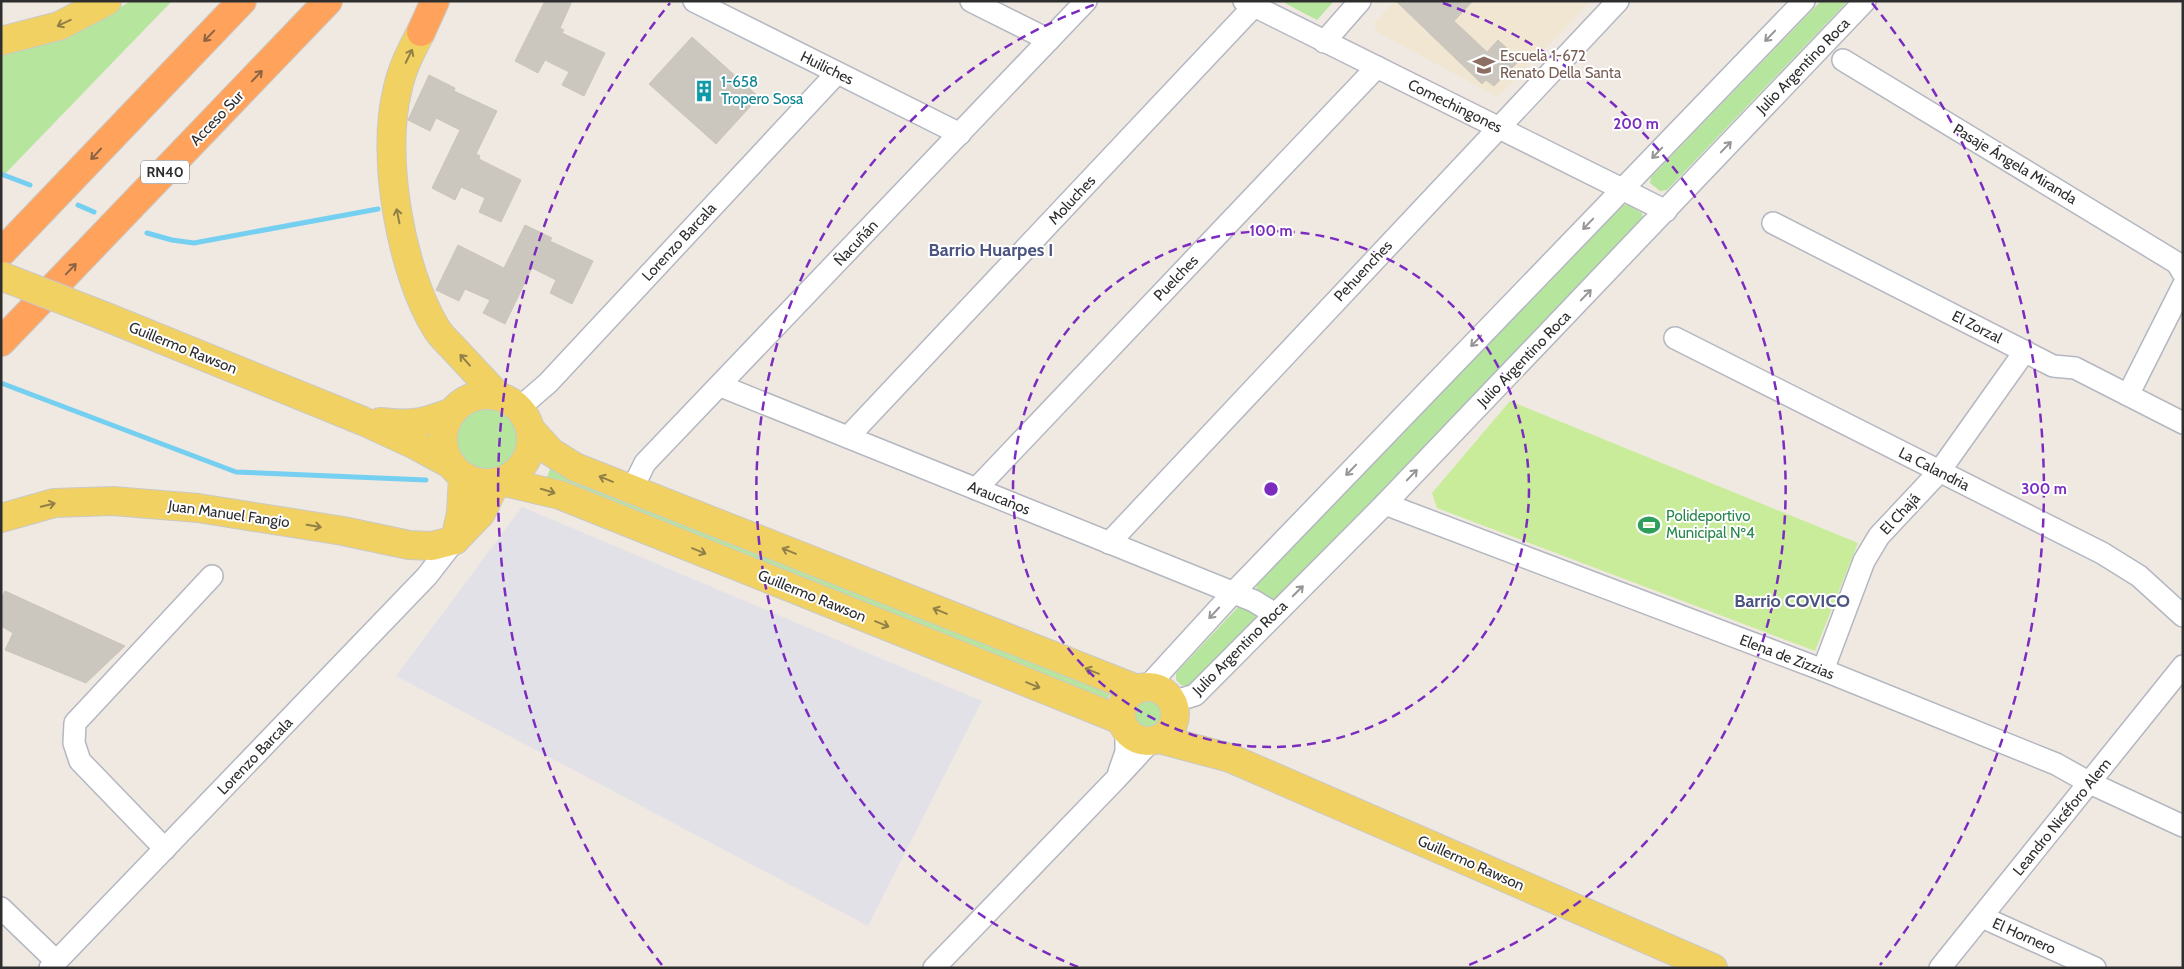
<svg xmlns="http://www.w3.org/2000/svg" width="2184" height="969" font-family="Cabin,sans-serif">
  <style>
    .industrial { fill: #e3e1e8 }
    .education { fill: #f0e6d1 }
    .green { fill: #b6e59e }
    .pitch { fill: #c9ec9a }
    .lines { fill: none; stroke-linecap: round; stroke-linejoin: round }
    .stream { stroke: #75cff0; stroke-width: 5 }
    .building { fill: #cbc7bf; stroke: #cbc5ba }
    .minor-casing { stroke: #b4b7c1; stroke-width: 24 }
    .major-casing { stroke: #c9c9c9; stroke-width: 30 }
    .highway-casing { stroke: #c9c9c9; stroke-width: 30 }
    .minor { stroke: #fff; stroke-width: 21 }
    .major { stroke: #f2d163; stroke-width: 28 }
    .highway { stroke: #ffa35c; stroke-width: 28 }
    .major-bridge-casing { stroke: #c9c9c9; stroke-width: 30; stroke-linecap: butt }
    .major-bridge { stroke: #f2d163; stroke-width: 28 }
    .oneway { stroke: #908048 }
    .oneway2 { stroke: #8c6343 }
    .oneway3 { stroke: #969696 }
    .ring { fill: none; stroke: #7b2cbf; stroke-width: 2.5; stroke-dasharray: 9 6 }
    .labels { text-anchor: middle; stroke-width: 4; stroke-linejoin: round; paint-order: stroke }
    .shield { fill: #fff; stroke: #6d6d6d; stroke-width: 1 }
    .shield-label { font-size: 14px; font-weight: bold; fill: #2e2e2e }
    .education-label { font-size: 15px; fill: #785e54; stroke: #fff; text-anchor: start }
    .street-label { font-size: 15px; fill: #2e2e2e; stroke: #fff }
    .culture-label { font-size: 15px; fill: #0d838f; stroke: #fff; text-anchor: start }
    .leisure-label { font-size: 15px; fill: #27864d; stroke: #fff; text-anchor: start }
    .quarter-label { font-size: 18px; font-weight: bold; fill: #4d5680; stroke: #fff }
    .centre { fill: #7b2cbf; stroke: #fff; stroke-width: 2.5 }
    .ring-label { font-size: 15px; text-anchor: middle; font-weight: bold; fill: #7b2cbf; stroke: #fff; stroke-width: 4; stroke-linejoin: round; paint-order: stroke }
  </style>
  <rect width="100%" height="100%" fill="#efe9e1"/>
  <polygon class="industrial" points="522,507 982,701 868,926 396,676"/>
  <polygon class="education" points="1395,1 1591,1 1498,97 1377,32 1374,23"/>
  <g class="green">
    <polygon points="131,1 172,1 1,178 1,54 65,38"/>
    <polygon points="1281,1 1334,1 1317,20"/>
    <polygon points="1821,1 1848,1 1667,190 1660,191 1650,183 1651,177"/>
    <polygon points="1622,205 1628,205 1642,213 1643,219 1277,600 1268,601 1256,591 1257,583"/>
    <circle cx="487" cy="439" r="34"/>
    <polygon points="552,463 1111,692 1107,701 545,483"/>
    <polygon points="1242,605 1257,614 1258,617 1194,687 1181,685 1176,680 1176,673 1239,606"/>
    <circle cx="1148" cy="714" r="19"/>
  </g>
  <polygon class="pitch" points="1510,401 1858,543 1815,651 1437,508 1432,493"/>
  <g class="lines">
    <g class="stream">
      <polyline points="1,174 30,185"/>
      <polyline points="78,205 94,212"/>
      <polyline points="147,233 172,240 194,243 378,209"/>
      <polyline points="1,383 236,472 426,480"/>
    </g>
  </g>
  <g class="building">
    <polygon points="545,1 572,1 560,28 564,30 562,33 605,53 584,96 562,85 569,72 545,60 538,73 515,61"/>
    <polygon points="1396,1 1473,1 1454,21 1487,52 1498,40 1520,60 1494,86 1486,80 1482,84"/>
    <polygon points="692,37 759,97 716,144 649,84"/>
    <polygon points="429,75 455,88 454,91 497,111 476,154 480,156 479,159 521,180 501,222 479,212 485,198 461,187 455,200 432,188 460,130 436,118 430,131 408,120"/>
    <polygon points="525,225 552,238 550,241 593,261 572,304 550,293 556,280 532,268 505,324 483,313 490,300 465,289 459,301 436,290 458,245 504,268"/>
    <polygon points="5,591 125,646 86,683 5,650 13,633 1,626 1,599"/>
  </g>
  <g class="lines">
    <g class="minor-casing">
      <g id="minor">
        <polyline points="694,1 960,134"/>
        <polyline points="971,1 1049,40"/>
        <polyline points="1244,1 1666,211"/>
        <polyline points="1324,42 1360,1"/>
        <polyline points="1843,60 2177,263 2183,273"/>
        <polyline points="1773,223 2053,366 2075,368 2183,423"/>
        <polyline points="1675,338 2102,553 2139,576 2183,616"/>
        <polyline points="721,386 1254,601 1275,614"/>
        <polyline points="2128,395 2183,286"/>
        <polyline points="519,408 548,383 837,73"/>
        <polyline points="848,437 1254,6"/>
        <polyline points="632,489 645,463 1086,1"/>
        <polyline points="976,489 1377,67"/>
        <polyline points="1385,504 1823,670 2056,764 2090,783 2183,826"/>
        <polyline points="1109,543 1618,1"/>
        <polyline points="1823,670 1864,561 1879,536 1939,472 2025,351"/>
        <polyline points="1147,687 1233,593 1804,1"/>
        <polyline points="1172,702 1195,695 1385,504 1865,1"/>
        <polyline points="1119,772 1126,752 1126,730"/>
        <polyline points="165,849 80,761 74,743 75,723 212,576"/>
        <polyline points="1,908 56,961"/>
        <polyline points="1982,917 2095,968"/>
        <polyline points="50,968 427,576 455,540"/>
        <polyline points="934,968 1116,779 1151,741"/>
        <polyline points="1940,968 2183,666"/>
      </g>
    </g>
    <g class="major-casing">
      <g id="major">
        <path d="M421 32C411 51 401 70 397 92 381 157 401 271 436 328 441 337 450 344 456 351 470 366 484 381 498 396"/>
        <polyline points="1,41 59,26 107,1"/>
        <polyline points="104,316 363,421 415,445 452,465"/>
        <circle cx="487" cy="439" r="44"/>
        <path d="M380 422C412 426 423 423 452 412"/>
        <polyline points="531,430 551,452 575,467 1137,689"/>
        <polyline points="500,481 560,495 1121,720"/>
        <polyline points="1,518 54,503 113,501 198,508 343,531 409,545 432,546 455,540"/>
        <polyline points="455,540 481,513 496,482"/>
        <polyline points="455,540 461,513 463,476"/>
        <circle cx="1148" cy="714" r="27"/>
        <polyline points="1159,739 1230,758 1713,968"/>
      </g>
    </g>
    <g class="highway-casing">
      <g id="highway">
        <polyline points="421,32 435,1"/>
        <polyline points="1,253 242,1"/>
        <polyline points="1,342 328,1"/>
      </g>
    </g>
    <use href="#minor" class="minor"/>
    <use href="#major" class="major"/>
    <use href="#highway" class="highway"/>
    <g class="major-bridge-casing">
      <polyline id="major-bridge" points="1,276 104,316"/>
    </g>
    <use href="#major-bridge" class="major-bridge"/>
  </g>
  <defs><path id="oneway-shaft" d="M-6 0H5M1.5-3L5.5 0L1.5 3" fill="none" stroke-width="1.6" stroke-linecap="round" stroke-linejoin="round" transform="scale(1.25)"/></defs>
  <g class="oneway">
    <use href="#oneway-shaft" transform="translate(64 23) rotate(155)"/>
    <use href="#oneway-shaft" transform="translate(409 56) rotate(-64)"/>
    <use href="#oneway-shaft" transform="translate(398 216) rotate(-101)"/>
    <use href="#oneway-shaft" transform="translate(465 360) rotate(-132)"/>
    <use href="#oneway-shaft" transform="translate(606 479) rotate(-158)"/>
    <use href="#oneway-shaft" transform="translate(548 491) rotate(17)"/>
    <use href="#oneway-shaft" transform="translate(48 505) rotate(-14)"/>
    <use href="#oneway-shaft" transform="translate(314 526) rotate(9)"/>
    <use href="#oneway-shaft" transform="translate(699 551) rotate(22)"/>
    <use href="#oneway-shaft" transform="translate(789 551) rotate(-158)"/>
    <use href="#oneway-shaft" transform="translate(940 611) rotate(-158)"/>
    <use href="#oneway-shaft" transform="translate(882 624) rotate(22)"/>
    <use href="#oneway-shaft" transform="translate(1092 671) rotate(-158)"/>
    <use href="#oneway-shaft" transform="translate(1033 685) rotate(22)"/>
  </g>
  <g class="oneway2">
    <use href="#oneway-shaft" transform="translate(209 36) rotate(134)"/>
    <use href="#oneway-shaft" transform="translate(257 76) rotate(-46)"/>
    <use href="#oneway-shaft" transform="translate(96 154) rotate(133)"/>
    <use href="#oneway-shaft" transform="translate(71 269) rotate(-46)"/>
  </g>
  <g class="oneway3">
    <use href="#oneway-shaft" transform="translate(1770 36) rotate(134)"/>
    <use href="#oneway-shaft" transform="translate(1726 147) rotate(-46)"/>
    <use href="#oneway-shaft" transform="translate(1657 153) rotate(134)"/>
    <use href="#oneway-shaft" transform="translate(1588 224) rotate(134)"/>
    <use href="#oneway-shaft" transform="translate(1586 295) rotate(-46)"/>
    <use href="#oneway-shaft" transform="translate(1476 341) rotate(134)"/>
    <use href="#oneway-shaft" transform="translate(1351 470) rotate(134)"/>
    <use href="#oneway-shaft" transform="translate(1412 475) rotate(-46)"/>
    <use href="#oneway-shaft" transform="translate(1298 591) rotate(-45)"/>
    <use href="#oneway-shaft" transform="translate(1214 613) rotate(133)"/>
  </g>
  <g class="ring">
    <circle cx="1271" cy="489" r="258"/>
    <path d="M1078 967A516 516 0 0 1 1099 3M1443 3A516 516 0 0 1 1464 967"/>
    <path d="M662 965A773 773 0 0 1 670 3M1872 3A773 773 0 0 1 1880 965"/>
  </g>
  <defs>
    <g id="school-bare" transform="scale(1.725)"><path d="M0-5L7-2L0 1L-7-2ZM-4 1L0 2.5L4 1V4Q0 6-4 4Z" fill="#8d6e63" stroke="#fff" stroke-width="2.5" paint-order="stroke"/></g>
    <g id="building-bare" transform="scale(1.725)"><path d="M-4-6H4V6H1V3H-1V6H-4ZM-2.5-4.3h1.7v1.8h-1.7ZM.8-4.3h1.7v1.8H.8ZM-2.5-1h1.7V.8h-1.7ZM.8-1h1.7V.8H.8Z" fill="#0f9aa8" stroke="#fff" stroke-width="2.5" paint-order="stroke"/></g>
    <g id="stadium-bare" transform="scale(1.725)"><path d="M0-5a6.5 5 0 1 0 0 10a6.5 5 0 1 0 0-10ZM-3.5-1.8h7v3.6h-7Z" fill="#2e9e5b" stroke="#fff" stroke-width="2.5" paint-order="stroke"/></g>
  </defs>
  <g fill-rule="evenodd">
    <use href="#school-bare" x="1484" y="65"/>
    <use href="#building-bare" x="704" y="91"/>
    <use href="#stadium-bare" x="1649" y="525"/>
  </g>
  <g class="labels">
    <rect class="shield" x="141" y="160.5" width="48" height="23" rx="4"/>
    <g class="shield-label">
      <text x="165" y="177">RN40</text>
    </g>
    <g class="education-label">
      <text x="1500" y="61">Escuela 1-672<tspan x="1500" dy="17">Renato Della Santa</tspan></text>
    </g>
    <g class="street-label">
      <text transform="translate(1803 66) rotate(-46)" y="5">Julio Argentino Roca</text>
      <text transform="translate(827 68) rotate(26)" y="5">Huiliches</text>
      <text transform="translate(1455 106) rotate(26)" y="5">Comechingones</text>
      <text transform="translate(217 118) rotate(-46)" y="5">Acceso Sur</text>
      <text transform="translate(2015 164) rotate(31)" y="5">Pasaje Ángela Miranda</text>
      <text transform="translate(1072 200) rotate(-47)" y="5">Moluches</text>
      <text transform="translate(679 242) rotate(-47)" y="5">Lorenzo Barcala</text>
      <text transform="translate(856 243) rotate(-47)" y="5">Ñacuñán</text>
      <text transform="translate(1363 271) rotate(-47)" y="5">Pehuenches</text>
      <text transform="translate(1176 278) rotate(-46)" y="5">Puelches</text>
      <text transform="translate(1977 327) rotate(27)" y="5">El Zorzal</text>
      <text transform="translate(183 348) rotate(22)" y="5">Guillermo Rawson</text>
      <text transform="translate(1524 359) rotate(-46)" y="5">Julio Argentino Roca</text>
      <text transform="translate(1934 469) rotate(27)" y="5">La Calandria</text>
      <text transform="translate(999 498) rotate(22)" y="5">Araucanos</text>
      <text transform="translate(229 514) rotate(8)" y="5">Juan Manuel Fangio</text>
      <text transform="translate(1900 514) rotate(-47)" y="5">El Chajá</text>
      <text transform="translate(812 596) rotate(22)" y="5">Guillermo Rawson</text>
      <text transform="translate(1240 648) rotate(-45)" y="5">Julio Argentino Roca</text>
      <text transform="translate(1787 657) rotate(21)" y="5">Elena de Zizzias</text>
      <text transform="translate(255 756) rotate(-46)" y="5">Lorenzo Barcala</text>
      <text transform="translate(2062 817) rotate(-51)" y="5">Leandro Nicéforo Alem</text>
      <text transform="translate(1471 863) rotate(24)" y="5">Guillermo Rawson</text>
      <text transform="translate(2024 936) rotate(24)" y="5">El Hornero</text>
    </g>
    <g class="culture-label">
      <text x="721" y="87">1-658<tspan x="721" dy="17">Tropero Sosa</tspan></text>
    </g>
    <g class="leisure-label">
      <text x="1666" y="521">Polideportivo<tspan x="1666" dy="17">Municipal Nº4</tspan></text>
    </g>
    <g class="quarter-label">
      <text x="991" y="256">Barrio Huarpes I</text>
      <text x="1792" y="607">Barrio COVICO</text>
    </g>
  </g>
  <circle cx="1271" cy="489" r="8" class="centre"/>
  <g class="ring-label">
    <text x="1636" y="129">200 m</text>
    <text x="1271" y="236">100 m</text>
    <text x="2044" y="494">300 m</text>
  </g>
  <rect width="2184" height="969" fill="none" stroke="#2e2e2e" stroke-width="5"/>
</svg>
